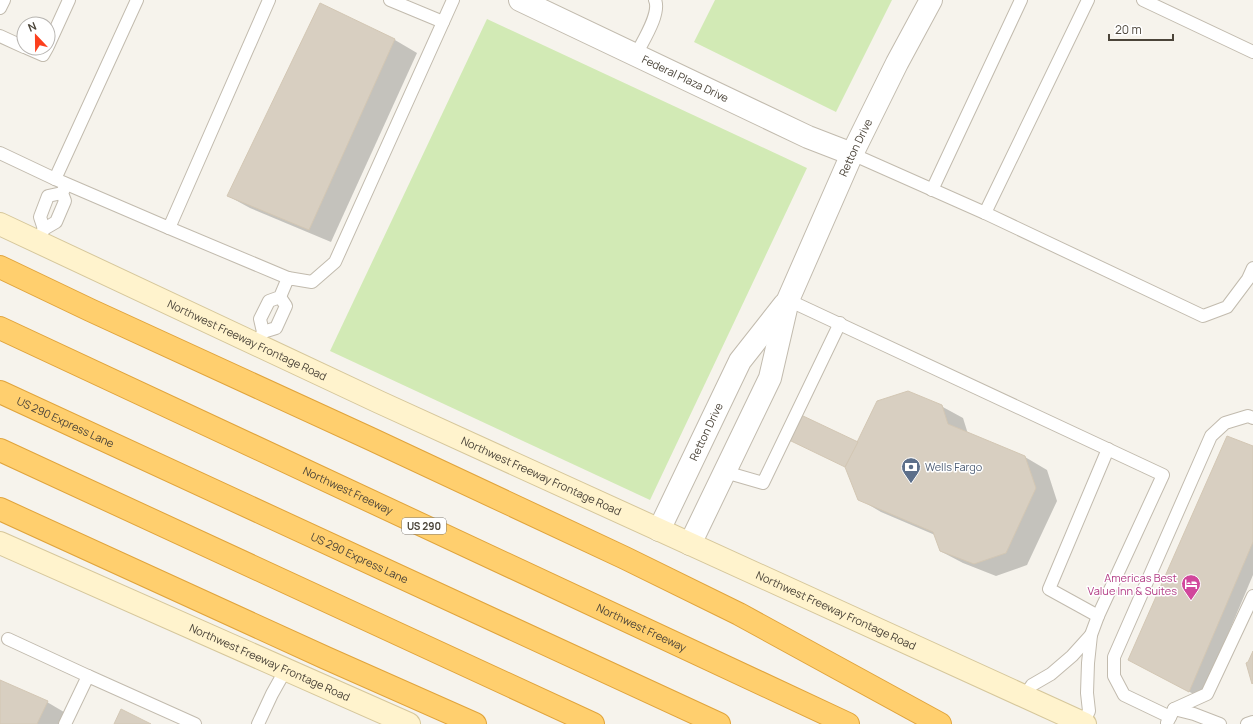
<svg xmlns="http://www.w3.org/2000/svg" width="1253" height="724" font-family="Manrope,sans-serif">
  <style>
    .green { fill: #d2eab5 }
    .shadow { fill: #0003 }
    .building { fill: #d8cfc1; stroke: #d3c7b4 }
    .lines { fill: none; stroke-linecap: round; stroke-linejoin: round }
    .service-casing { stroke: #c2bbae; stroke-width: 14 }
    .minor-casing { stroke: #c2bbae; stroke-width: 24 }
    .secondary-casing { stroke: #d6c79b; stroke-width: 24 }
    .motorway-casing { stroke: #e0a43c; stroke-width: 24 }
    .service { stroke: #fff; stroke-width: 12 }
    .minor { stroke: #fff; stroke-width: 22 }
    .secondary { stroke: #fff3cd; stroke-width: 22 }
    .motorway { stroke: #ffcf6e; stroke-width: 22 }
    .labels { text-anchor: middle; stroke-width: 3; stroke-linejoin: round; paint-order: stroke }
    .shield { fill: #fff; stroke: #817c74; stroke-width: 1 }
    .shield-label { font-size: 10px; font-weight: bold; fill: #4b4439 }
    .street-label { font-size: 11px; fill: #4b4439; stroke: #fff }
    .service-label { font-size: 11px; fill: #4e5e75; stroke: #fff; text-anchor: start }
    .hotel-label { font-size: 11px; fill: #b23c85; stroke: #fff; text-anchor: end }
  </style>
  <rect width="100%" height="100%" fill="#f6f3ec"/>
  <g class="green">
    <polygon points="715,0 892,0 836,112 694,42"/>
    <polygon points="487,19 807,168 650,500 330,351"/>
  </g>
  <g class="shadow">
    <polygon points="320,4 395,40 417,53 331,242 250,208 228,196"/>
    <polygon points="941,406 963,418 968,434 1025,457 1047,470 1057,501 1027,565 996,576 963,563 940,551 935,535 881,512 859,499 847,468 858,444"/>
    <polygon points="1253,447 1253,575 1201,698 1141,666"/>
    <polygon points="0,681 47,702 69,715 64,724 0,724"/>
  </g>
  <g class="building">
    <polygon points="320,3 395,39 309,230 227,196"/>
    <polygon points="908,391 942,405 948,424 1025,456 1036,488 1006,553 974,564 940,551 933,532 858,500 845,467 877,401"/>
    <polygon points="801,415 858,442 845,467 789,440"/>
    <polygon points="1227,436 1253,446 1253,542 1189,692 1128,660"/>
    <polygon points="1253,651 1253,683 1252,684 1246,663 1248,662"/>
    <polygon points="0,680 48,701 37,724 0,724"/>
    <polygon points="121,709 151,724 114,724"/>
  </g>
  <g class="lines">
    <g class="service-casing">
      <g id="service">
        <polyline points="137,0 55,179 169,228 269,0"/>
        <polyline points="390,0 443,22"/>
        <polyline points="1143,0 1253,52"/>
        <polyline points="0,8 4,0"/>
        <polyline points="0,36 24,47"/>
        <polyline points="48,46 69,0"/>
        <polyline points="27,48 43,55 47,48"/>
        <path d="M636 55C642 42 661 14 655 0"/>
        <polyline points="0,153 55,179"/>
        <polyline points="852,154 985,213 1203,316 1227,307 1248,279 1253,268"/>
        <polyline points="932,190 1021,0"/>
        <polyline points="985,213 1088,0"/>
        <polyline points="169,228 288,278"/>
        <polyline points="44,229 40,217 48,196 62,193"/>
        <polyline points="38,241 44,229 56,222 65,201 62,193 66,185"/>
        <polyline points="788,300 1163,475 1098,616 1091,635 1088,663 1087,693 1089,711 1083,723"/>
        <polyline points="263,332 276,328 286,306 280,297"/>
        <polyline points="257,345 263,332 260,319 269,301 280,297 288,278 312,282 335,262 453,0"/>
        <polyline points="725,472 763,483 840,323"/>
        <polyline points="1098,616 1049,589 1108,449"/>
        <polyline points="8,639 88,676"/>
        <polyline points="1024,697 1032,685 1051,674 1072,656 1091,635"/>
        <polyline points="1174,709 1194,714 1220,724"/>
        <polyline points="1170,717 1124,695 1114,676 1114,657 1211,436 1225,423 1248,416 1253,418"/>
        <polyline points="1167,723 1174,709 1207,694 1253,596"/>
        <polyline points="65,724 88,676 195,724"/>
        <polyline points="258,724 272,694 286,669"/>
        <polyline points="1247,724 1253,722"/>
      </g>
    </g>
    <g class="minor-casing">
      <g id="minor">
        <path id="s1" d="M520 0 808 137 852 154"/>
        <path id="s2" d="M659 530 740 361 784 305"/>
        <path id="s3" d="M690 544 770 378 788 300 852 154 897 63 931 0"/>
      </g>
    </g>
    <g class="secondary-casing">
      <g id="secondary">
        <path id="s4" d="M0 224 379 402 1085 724"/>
        <path id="s5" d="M0 543 409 724"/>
      </g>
    </g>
    <g class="motorway-casing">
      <g id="motorway">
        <polyline points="0,267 90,310 371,439 625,558 739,614 940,724"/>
        <path id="s6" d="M0 328 848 724"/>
        <path id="s7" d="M0 392 719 724"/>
        <polyline points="0,450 593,724"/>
        <polyline points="0,509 326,658 475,724"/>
      </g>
    </g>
    <use href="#service" class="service"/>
    <use href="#minor" class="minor"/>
    <use href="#secondary" class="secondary"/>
    <use href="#motorway" class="motorway"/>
  </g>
  <defs>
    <g id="bank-pin" transform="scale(1)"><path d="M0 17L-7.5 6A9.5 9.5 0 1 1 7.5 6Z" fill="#5c6f8a" stroke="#fff"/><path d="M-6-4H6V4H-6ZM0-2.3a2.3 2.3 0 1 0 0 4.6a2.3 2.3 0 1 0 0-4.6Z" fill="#fff"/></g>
    <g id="hotel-pin" transform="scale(1)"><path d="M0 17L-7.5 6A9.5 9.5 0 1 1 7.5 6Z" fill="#d1479c" stroke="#fff"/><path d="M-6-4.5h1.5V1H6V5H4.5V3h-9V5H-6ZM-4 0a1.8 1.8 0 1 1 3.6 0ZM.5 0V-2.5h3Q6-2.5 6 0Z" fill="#fff"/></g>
  </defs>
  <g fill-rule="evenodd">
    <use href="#bank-pin" x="911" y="467"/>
    <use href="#hotel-pin" x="1191" y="584"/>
  </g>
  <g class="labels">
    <rect class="shield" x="402" y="518" width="44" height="16" rx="3"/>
    <g class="shield-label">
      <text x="424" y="530">US 290</text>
    </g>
    <g class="street-label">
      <text dy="4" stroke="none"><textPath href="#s1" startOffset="183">Federal Plaza Drive</textPath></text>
      <text dy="4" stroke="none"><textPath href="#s3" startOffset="431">Retton Drive</textPath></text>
      <text dy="4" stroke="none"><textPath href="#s4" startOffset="273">Northwest Freeway Frontage Road</textPath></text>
      <text dy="4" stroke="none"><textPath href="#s7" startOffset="72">US 290 Express Lane</textPath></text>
      <text dy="4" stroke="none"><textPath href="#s2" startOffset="109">Retton Drive</textPath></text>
      <text dy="4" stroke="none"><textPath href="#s4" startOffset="597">Northwest Freeway Frontage Road</textPath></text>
      <text dy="4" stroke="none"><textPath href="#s6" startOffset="384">Northwest Freeway</textPath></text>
      <text dy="4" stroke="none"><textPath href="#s7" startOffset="396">US 290 Express Lane</textPath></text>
      <text dy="4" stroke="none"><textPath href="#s4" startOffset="921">Northwest Freeway Frontage Road</textPath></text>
      <text dy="4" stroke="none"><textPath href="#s6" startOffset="708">Northwest Freeway</textPath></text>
      <text dy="4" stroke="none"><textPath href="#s5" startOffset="295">Northwest Freeway Frontage Road</textPath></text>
    </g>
    <g class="service-label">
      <text x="925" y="471">Wells Fargo</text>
    </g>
    <g class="hotel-label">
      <text x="1177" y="582">Americas Best<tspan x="1177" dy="13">Value Inn &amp; Suites</tspan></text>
    </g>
  </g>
  <g transform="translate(36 36) rotate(338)"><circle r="19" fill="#ffffff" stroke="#b7b4b0"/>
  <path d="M0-3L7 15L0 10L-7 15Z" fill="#fc3f1d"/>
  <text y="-6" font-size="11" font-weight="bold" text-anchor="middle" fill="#4b4439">N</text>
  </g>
  <path d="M1109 34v6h64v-6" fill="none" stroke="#4b4439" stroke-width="2"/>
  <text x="1115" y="34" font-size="12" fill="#4b4439" stroke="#ffffff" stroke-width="3" paint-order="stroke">20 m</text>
</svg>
